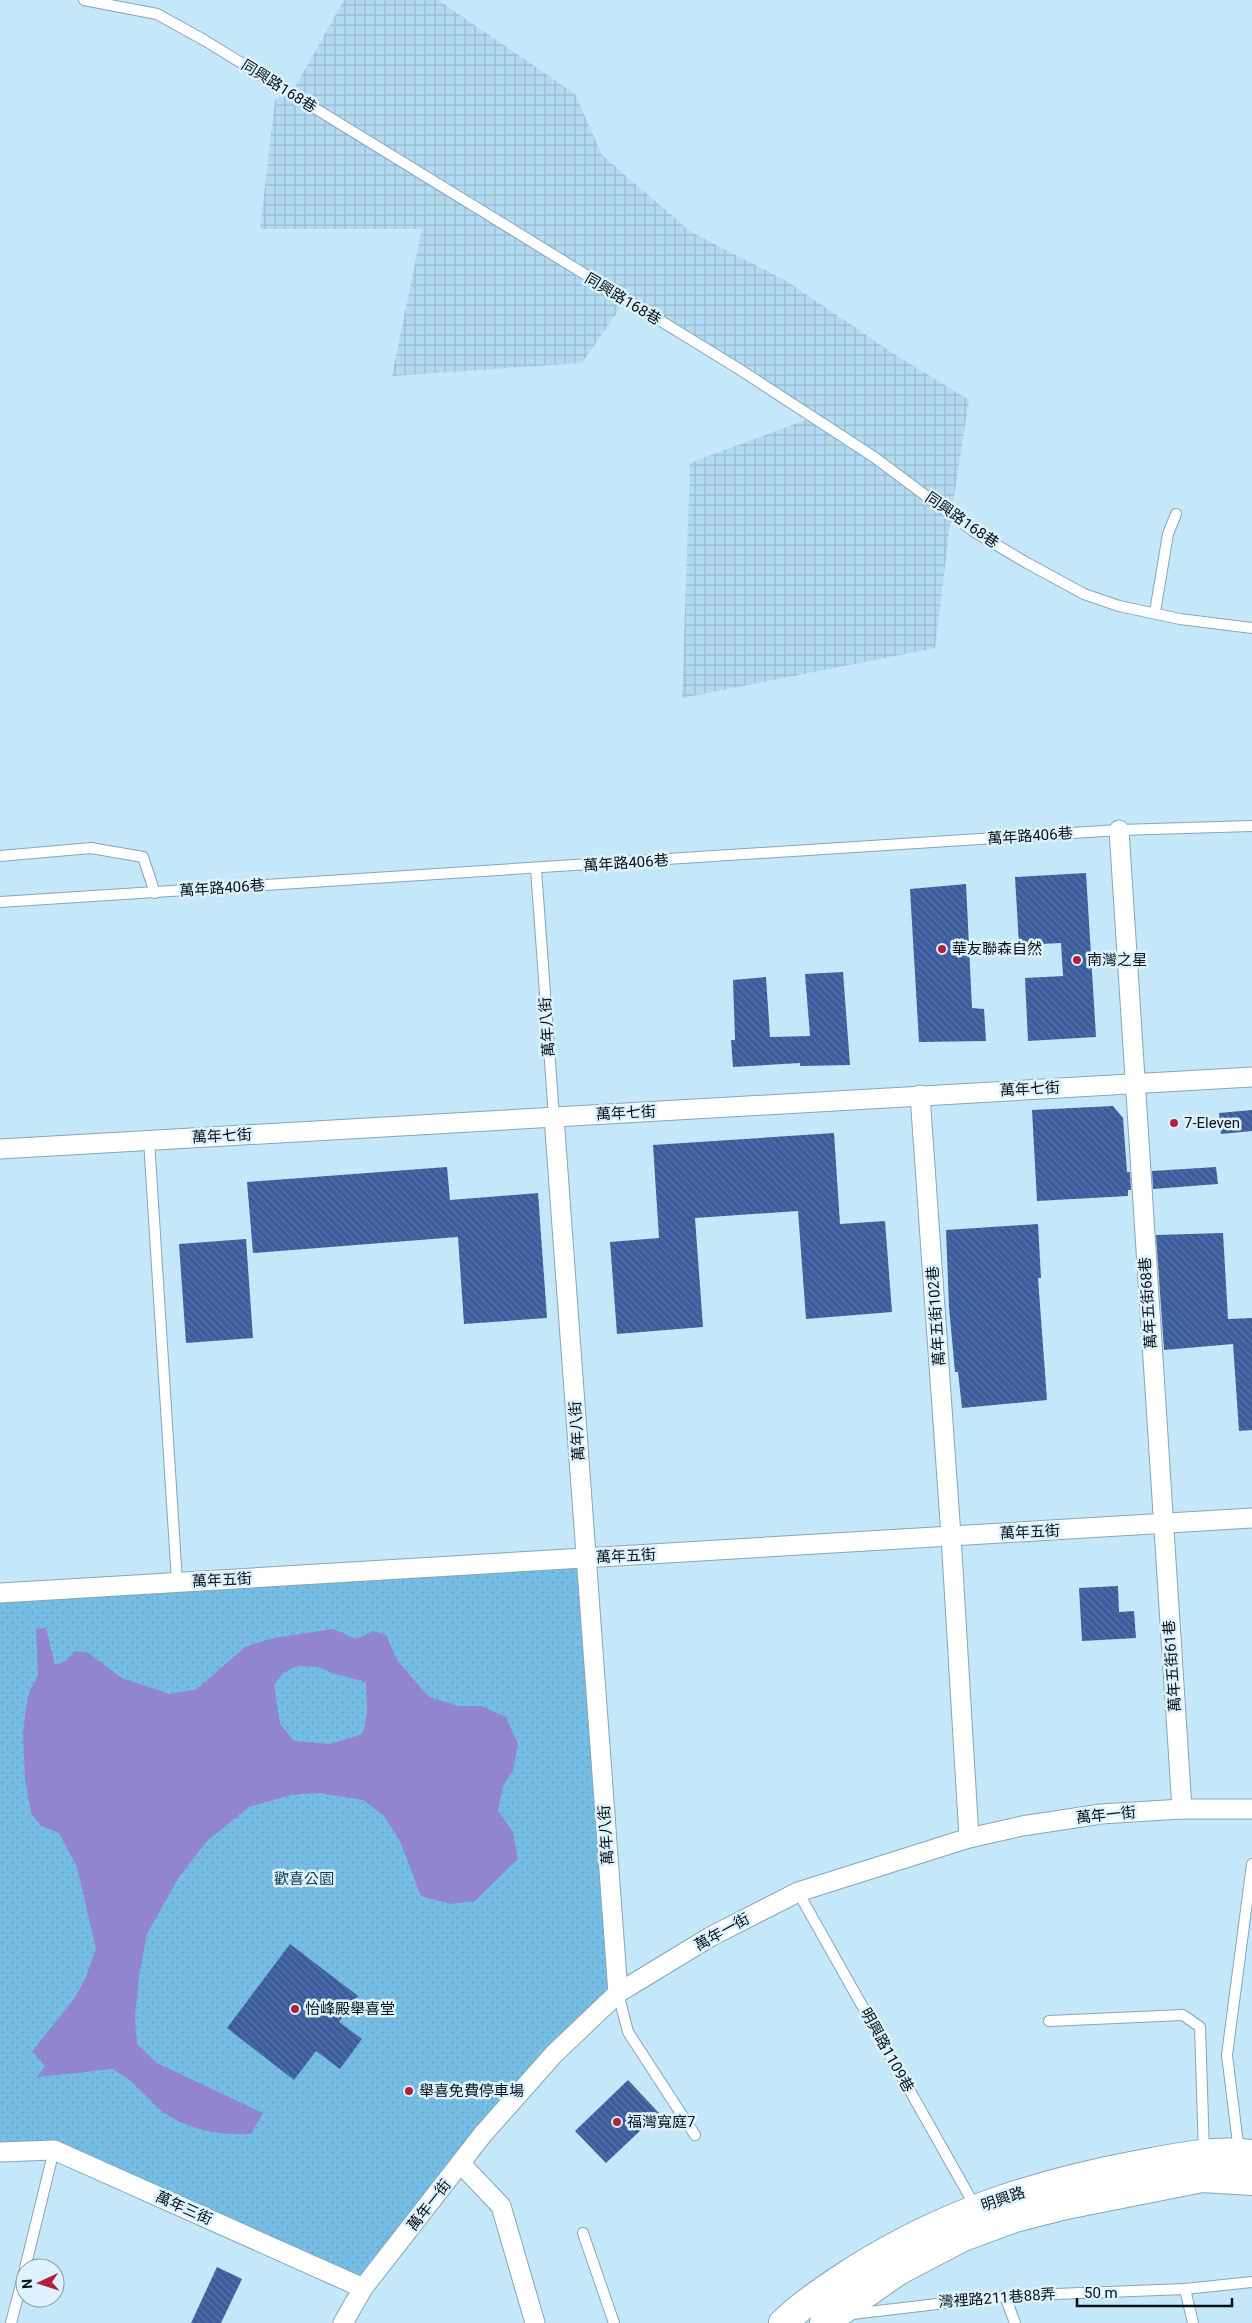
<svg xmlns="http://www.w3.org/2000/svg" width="1252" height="2323" font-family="Roboto,'Noto Sans TC',sans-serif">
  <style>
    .industrial { fill: url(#industrial-grid) }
    .park { fill: url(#park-dots) }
    .water { fill: #9285d0; fill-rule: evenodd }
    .building { fill: url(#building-back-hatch) }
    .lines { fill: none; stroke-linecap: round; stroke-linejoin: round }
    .lane-casing { stroke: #86a6b8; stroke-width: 12 }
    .street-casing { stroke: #86a6b8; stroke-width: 21 }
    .primary-casing { stroke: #86a6b8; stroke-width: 30 }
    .lane { stroke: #fff; stroke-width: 10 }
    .street { stroke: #fff; stroke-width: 19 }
    .primary { stroke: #fff; stroke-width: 28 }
    .poi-dot { fill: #b21f39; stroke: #def2fd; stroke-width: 2 }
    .labels { text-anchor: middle; stroke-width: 5; stroke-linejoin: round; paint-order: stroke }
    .street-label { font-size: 15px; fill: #061118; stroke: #def2fd }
    .poi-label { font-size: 15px; fill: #061118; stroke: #def2fd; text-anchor: start }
    .park-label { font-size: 15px; fill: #123a4e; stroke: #def2fd }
  </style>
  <defs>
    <pattern id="industrial-grid" width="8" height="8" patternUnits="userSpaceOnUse" patternTransform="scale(1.25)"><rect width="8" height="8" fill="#b2dbf2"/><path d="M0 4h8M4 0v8" fill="none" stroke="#98bbcf"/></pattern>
    <pattern id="park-dots" width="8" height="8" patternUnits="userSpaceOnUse" patternTransform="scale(1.25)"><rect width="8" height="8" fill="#76bde3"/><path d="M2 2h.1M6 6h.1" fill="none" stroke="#65a1c2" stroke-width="1.8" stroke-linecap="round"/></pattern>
    <pattern id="building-back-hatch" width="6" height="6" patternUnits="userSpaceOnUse" patternTransform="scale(1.25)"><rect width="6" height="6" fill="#3b5d9d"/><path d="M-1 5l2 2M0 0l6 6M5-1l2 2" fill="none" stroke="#5974a4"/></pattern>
  </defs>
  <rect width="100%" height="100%" fill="#c5e7fa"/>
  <polygon class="industrial" points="344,0 438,0 575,94 602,155 691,232 788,282 894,354 969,400 952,509 935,648 682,698 690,463 816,416 628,297 582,363 392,376 422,229 260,229 275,100 295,87"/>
  <polygon class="park" points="586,1558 618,1993 554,2054 363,2288 55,2151 0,2155 0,1593"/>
  <path class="water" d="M46 1628 55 1665 66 1661 75 1651 87 1652 122 1678 170 1694 197 1689 245 1647 273 1638 333 1629 356 1639 373 1631 386 1635 397 1660 429 1697 459 1706H481L506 1717 518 1744 513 1770 503 1786 498 1811 513 1832 518 1859 475 1901 451 1904 421 1896 400 1841 384 1816 363 1800 319 1793 291 1795 249 1807 207 1841 179 1877 147 1934 139 1976 135 2017 137 2044 157 2063 263 2113 251 2134C221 2136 188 2130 163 2112 154 2105 146 2095 138 2088 131 2080 122 2075 113 2069L37 2077 45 2066 32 2051 74 1999 85 1979 96 1949 77 1867 59 1833 41 1826 31 1813 25 1779 23 1734 26 1707 30 1690 38 1676 36 1629ZM297 1666 319 1667 332 1673 366 1682 367 1713 363 1734 330 1744 294 1741 280 1724 274 1685 282 1674Z"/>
  <g class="building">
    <polygon points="1086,873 1096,1037 1028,1041 1025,978 1063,976 1061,943 1019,945 1015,877"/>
    <polygon points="966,884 972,1008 984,1009 986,1041 919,1042 910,889"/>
    <polygon points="843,972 850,1065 800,1066 800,1063 733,1067 731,1040 735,1040 733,980 766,977 770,1037 810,1036 805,974"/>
    <polygon points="1113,1106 1123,1118 1127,1172 1130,1172 1131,1190 1128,1190 1128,1196 1037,1201 1032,1110"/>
    <polygon points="1252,1110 1252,1131 1221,1134 1219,1113"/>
    <polygon points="834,1133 840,1224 885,1221 892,1312 806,1319 798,1211 695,1218 703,1327 617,1334 610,1242 659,1238 653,1145"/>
    <polygon points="447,1167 450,1200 538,1193 547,1318 464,1324 458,1237 253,1253 247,1182"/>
    <polygon points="1216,1167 1218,1184 1153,1189 1152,1171"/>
    <polygon points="1038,1224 1041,1278 1038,1278 1047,1400 962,1408 958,1372 955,1372 949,1307 946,1230"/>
    <polygon points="1223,1233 1228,1319 1252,1318 1252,1430 1239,1431 1233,1344 1164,1350 1156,1235"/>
    <polygon points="246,1239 253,1338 186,1343 179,1244"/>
    <polygon points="1118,1586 1119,1612 1134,1611 1136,1638 1082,1641 1079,1588"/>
    <polygon points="290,1944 358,1996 339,2022 362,2039 340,2069 316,2051 294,2080 227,2028"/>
    <polygon points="628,2080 659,2113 606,2163 575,2131"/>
    <polygon points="217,2267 242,2279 221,2323 191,2323"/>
  </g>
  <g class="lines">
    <g class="lane-casing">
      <g id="lane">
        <polyline points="84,0 157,14 204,40 739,369 874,457 973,531 1027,563 1084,594 1119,606 1180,619 1252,628"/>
        <polyline points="1155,612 1168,534 1176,514"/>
        <polyline points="0,856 91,848 143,857 155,893"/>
        <polyline points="536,869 554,1117"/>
        <polyline points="0,902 1119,830 1252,826"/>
        <polyline points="149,1140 177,1582"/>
        <polyline points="798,1892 976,2208"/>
        <polyline points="618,1993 628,2032 695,2135"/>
        <polyline points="1049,2021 1183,2015 1200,2027 1204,2152"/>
        <polyline points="1239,2152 1227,2055 1252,1864"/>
        <polyline points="583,2233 614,2323"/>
        <polyline points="25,2268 54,2150"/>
        <polyline points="1185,2289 1193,2323"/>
        <polyline points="1005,2296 1015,2323"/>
        <polyline points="852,2314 1005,2296 1185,2289 1252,2282"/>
        <polyline points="11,2323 25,2269"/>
      </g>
    </g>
    <g class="street-casing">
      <g id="street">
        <polyline points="1119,830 1182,1809"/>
        <polyline points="920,1095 951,1536 969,1838"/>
        <polyline points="554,1117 618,1993"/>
        <polyline points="0,1149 1252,1077"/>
        <polyline points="0,1593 1252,1518"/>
        <polyline points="0,2152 54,2150 363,2288"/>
        <polyline points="461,2164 501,2206 535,2323"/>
        <polyline points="343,2323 363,2288 483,2134 554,2054 618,1993 710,1937 798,1892 969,1838 1022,1826 1101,1814 1182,1809 1252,1809"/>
      </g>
    </g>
    <g class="primary-casing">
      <g id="primary">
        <path d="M783 2323C805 2302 830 2286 856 2269 946 2213 1032 2185 1136 2165 1175 2158 1212 2149 1252 2154"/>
        <polyline points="824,2323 898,2271 963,2237 1015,2218 1066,2205 1202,2178 1252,2181"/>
      </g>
    </g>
    <use href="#lane" class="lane"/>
    <use href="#street" class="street"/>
    <use href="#primary" class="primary"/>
  </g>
  <g class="poi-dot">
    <circle cx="942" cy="949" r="5"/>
    <circle cx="1077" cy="960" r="5"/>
    <circle cx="1174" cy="1123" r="5"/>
    <circle cx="295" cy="2009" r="5"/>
    <circle cx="409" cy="2091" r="5"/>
    <circle cx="617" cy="2122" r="5"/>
  </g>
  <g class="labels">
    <g class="street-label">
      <text transform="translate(279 86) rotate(32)" y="5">同興路168巷</text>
      <text transform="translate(623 299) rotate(31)" y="5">同興路168巷</text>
      <text transform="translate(962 520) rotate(35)" y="5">同興路168巷</text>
      <text transform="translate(1030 836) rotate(-4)" y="5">萬年路406巷</text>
      <text transform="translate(626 863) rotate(-4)" y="5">萬年路406巷</text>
      <text transform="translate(222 888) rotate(-4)" y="5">萬年路406巷</text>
      <text transform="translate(547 1027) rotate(-94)" y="5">萬年八街</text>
      <text transform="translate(1030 1089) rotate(-3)" y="5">萬年七街</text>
      <text transform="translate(626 1113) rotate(-3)" y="5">萬年七街</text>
      <text transform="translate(222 1136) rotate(-3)" y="5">萬年七街</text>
      <text transform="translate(1148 1303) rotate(-94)" y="5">萬年五街68巷</text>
      <text transform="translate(936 1316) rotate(-94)" y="5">萬年五街102巷</text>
      <text transform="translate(577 1431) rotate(-94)" y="5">萬年八街</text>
      <text transform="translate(1030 1532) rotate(-3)" y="5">萬年五街</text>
      <text transform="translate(626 1556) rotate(-3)" y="5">萬年五街</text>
      <text transform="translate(222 1580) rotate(-3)" y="5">萬年五街</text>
      <text transform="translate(1172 1666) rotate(-94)" y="5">萬年五街61巷</text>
      <text transform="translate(1106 1815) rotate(-6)" y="5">萬年一街</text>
      <text transform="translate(606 1835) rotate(-94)" y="5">萬年八街</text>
      <text transform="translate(722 1932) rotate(-29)" y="5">萬年一街</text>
      <text transform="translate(887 2050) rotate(61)" y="5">明興路1109巷</text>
      <text transform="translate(1003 2199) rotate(-19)" y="5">明興路</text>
      <text transform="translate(429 2205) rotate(-52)" y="5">萬年一街</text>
      <text transform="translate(184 2208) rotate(24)" y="5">萬年三街</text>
      <text transform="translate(997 2298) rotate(-4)" y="5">灣裡路211巷88弄</text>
    </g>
    <g class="poi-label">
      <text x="952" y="954">華友聯森自然</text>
      <text x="1087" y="965">南灣之星</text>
      <text x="1184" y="1128">7-Eleven</text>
      <text x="305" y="2014">怡峰殿舉喜堂</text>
      <text x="419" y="2096">舉喜免費停車場</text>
      <text x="627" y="2127">福灣寬庭7</text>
    </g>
    <g class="park-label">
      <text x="304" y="1884">歡喜公園</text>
    </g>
  </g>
  <g transform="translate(40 2283) rotate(266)"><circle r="24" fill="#def2fd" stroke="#8898a1"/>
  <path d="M0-4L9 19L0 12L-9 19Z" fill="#b21f39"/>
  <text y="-8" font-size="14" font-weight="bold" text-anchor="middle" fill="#061118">N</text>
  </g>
  <path d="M1077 2298v8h155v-8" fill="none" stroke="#061118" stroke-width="2.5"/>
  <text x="1084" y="2298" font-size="15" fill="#061118" stroke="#def2fd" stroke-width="4" paint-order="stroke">50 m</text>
</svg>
